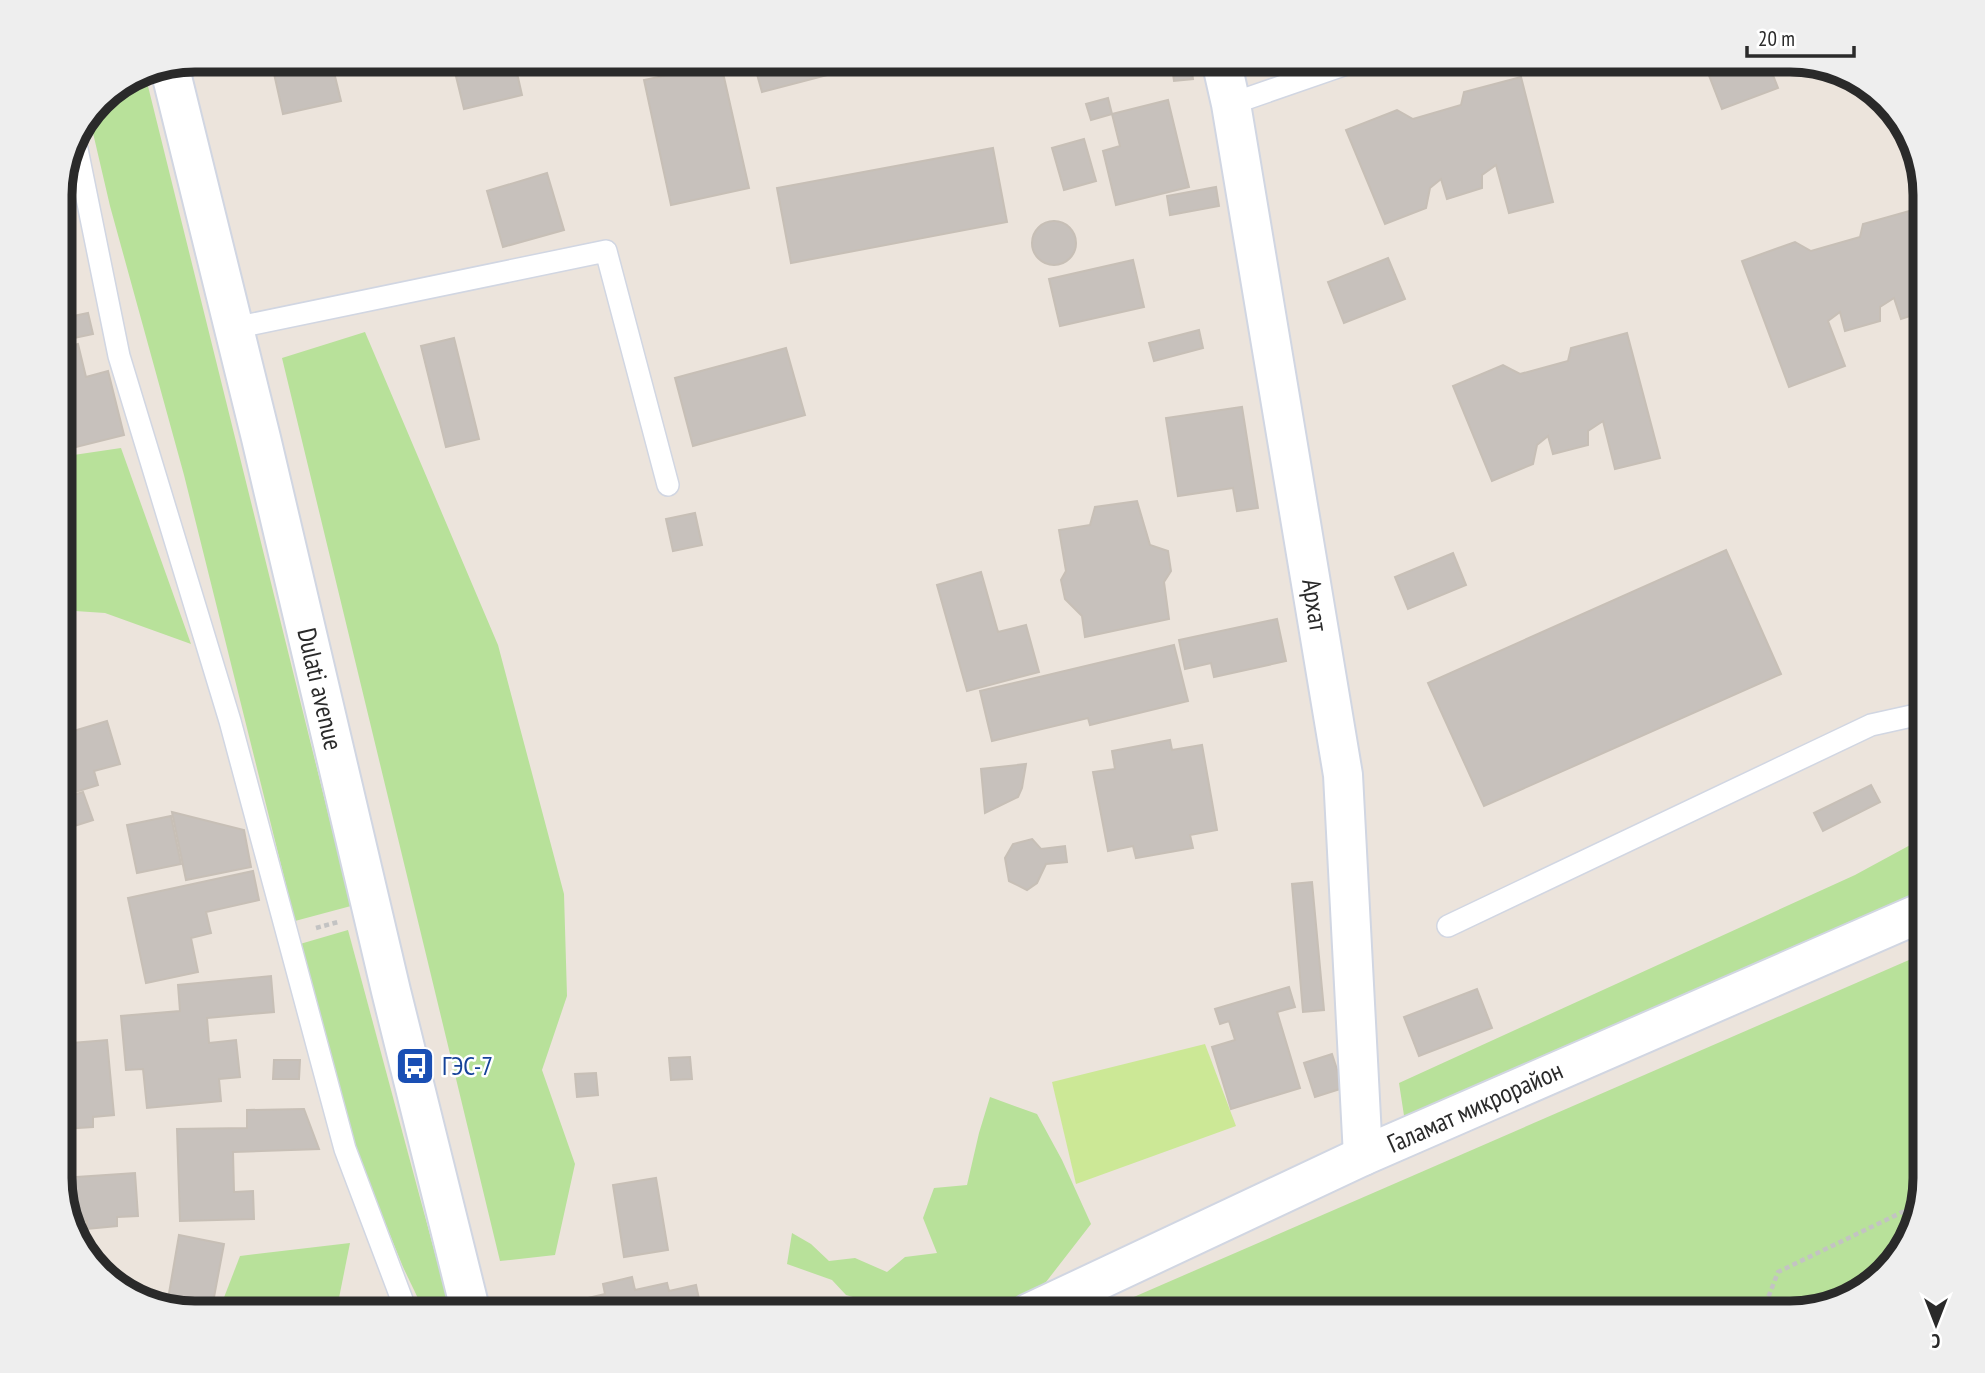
<svg xmlns="http://www.w3.org/2000/svg" width="1985" height="1373" font-family="'PT Sans Narrow',sans-serif">
  <style>
    .green { fill: #b8e19a }
    .pitch { fill: #cce896 }
    .building { fill: #c7c1bc; stroke: #c7bfb6; stroke-width: 2 }
    .lines { fill: none; stroke-linecap: round; stroke-linejoin: round }
    .lane-casing { stroke: #d1d6e2; stroke-width: 24 }
    .street-casing { stroke: #d1d6e2; stroke-width: 42 }
    .secondary-casing { stroke: #d1d6e2; stroke-width: 42 }
    .path { stroke: #c3c3c3; stroke-width: 4.5; stroke-dasharray: 5 3.5; stroke-linecap: butt }
    .lane { stroke: #fff; stroke-width: 21 }
    .street { stroke: #fff; stroke-width: 38 }
    .secondary { stroke: #fff; stroke-width: 38 }
    .labels { text-anchor: middle; stroke-width: 5; stroke-linejoin: round; paint-order: stroke }
    .street-label { font-size: 26px; fill: #2a2a2a; stroke: #fff }
    .transit-label { font-size: 26px; fill: #164399; stroke: #fff; text-anchor: start }
    .rim { fill: none; stroke: #2a2a2a; stroke-width: 9 }
  </style>
  <rect width="100%" height="100%" fill="#ece4dc"/>
  <g class="green">
    <polygon points="144,70 351,906 295,921 184,475 110,206 90,120 99,99"/>
    <polygon points="365,332 498,645 564,894 567,996 542,1070 575,1164 555,1255 500,1261 282,358"/>
    <polygon points="121,448 191,644 105,613 60,610 60,457"/>
    <polygon points="1925,837 1925,897 1405,1122 1399,1083 1855,875"/>
    <polygon points="348,930 451,1313 425,1313 403,1267 357,1153 300,944"/>
    <polygon points="1925,953 1925,1179 1902,1254 1858,1296 1791,1313 1097,1313"/>
    <polygon points="990,1097 1037,1114 1062,1160 1091,1224 1046,1282 993,1313 847,1313 867,1301 846,1295 832,1280 787,1264 792,1233 811,1244 829,1261 855,1258 887,1272 905,1257 937,1253 923,1218 934,1188 967,1185 979,1133"/>
    <polygon points="350,1243 336,1313 218,1313 240,1256"/>
  </g>
  <polygon class="pitch" points="1205,1044 1236,1126 1076,1184 1052,1082"/>
  <g class="building">
    <polygon points="271,60 331,60 341,101 283,114"/>
    <polygon points="452,60 514,60 522,95 464,109"/>
    <polygon points="753,60 885,60 762,92"/>
    <polygon points="1171,60 1190,60 1193,79 1174,81"/>
    <polygon points="1264,60 1295,60 1269,70"/>
    <polygon points="1703,60 1767,60 1778,88 1722,109"/>
    <polygon points="721,64 749,188 671,205 644,80"/>
    <polygon points="1521,77 1553,202 1509,213 1496,165 1482,175 1482,188 1447,199 1441,179 1430,188 1426,208 1385,224 1346,130 1397,110 1413,119 1461,105 1464,92"/>
    <polygon points="1108,98 1112,114 1091,120 1086,104"/>
    <polygon points="1168,100 1189,187 1116,205 1103,151 1120,146 1112,114"/>
    <polygon points="1084,139 1096,181 1064,190 1052,148"/>
    <polygon points="993,148 1007,222 791,263 777,188"/>
    <polygon points="547,173 564,230 503,247 487,191"/>
    <polygon points="1216,187 1219,206 1170,215 1167,196"/>
    <polygon points="1920,208 1925,227 1925,311 1901,319 1894,298 1880,307 1880,321 1845,331 1840,312 1828,321 1845,366 1789,387 1742,261 1795,242 1811,251 1860,237 1863,224"/>
    <circle cx="1054" cy="243" r="22"/>
    <polygon points="1388,258 1405,299 1344,323 1328,282"/>
    <polygon points="1133,260 1144,307 1060,326 1049,279"/>
    <polygon points="60,301 64,318 88,313 93,334 60,341"/>
    <polygon points="1199,330 1203,348 1154,361 1149,343"/>
    <polygon points="1627,333 1660,458 1615,469 1603,421 1588,431 1588,445 1553,454 1548,436 1537,445 1533,464 1492,481 1453,386 1503,365 1520,374 1568,361 1571,348"/>
    <polygon points="454,338 479,439 446,447 421,346"/>
    <polygon points="78,344 86,377 108,371 124,435 60,451 60,349"/>
    <polygon points="786,348 805,415 693,446 675,378"/>
    <polygon points="1242,407 1258,508 1237,511 1233,488 1178,496 1166,418"/>
    <polygon points="1137,501 1150,545 1168,551 1171,571 1164,582 1169,619 1085,637 1082,616 1065,599 1061,580 1066,571 1059,530 1090,525 1095,507"/>
    <polygon points="695,513 702,545 673,551 666,519"/>
    <polygon points="1726,550 1781,674 1484,806 1428,683"/>
    <polygon points="1453,553 1466,585 1408,609 1395,577"/>
    <polygon points="981,572 998,632 1026,625 1039,672 967,691 937,585"/>
    <polygon points="1277,619 1286,661 1214,677 1211,663 1185,669 1179,640"/>
    <polygon points="1174,645 1188,701 1090,725 1088,718 992,741 980,691"/>
    <polygon points="107,721 120,764 94,771 98,785 72,793 60,752 60,735"/>
    <polygon points="1170,740 1172,750 1202,745 1217,830 1190,835 1193,848 1136,858 1133,846 1108,851 1093,772 1115,769 1112,751"/>
    <polygon points="1026,764 1022,788 1018,797 985,813 981,769"/>
    <polygon points="1871,785 1880,802 1823,831 1814,813"/>
    <polygon points="83,792 93,820 68,828 60,799"/>
    <polygon points="172,812 244,830 251,867 186,880"/>
    <polygon points="171,816 181,864 137,873 127,825"/>
    <polygon points="1032,839 1041,849 1065,846 1067,862 1046,864 1037,883 1027,890 1009,881 1005,858 1013,844"/>
    <polygon points="253,871 259,900 206,912 211,933 191,938 198,972 146,983 128,898"/>
    <polygon points="1312,882 1324,1010 1303,1012 1292,884"/>
    <polygon points="271,976 274,1012 207,1018 209,1043 236,1040 240,1077 219,1079 221,1101 147,1108 143,1069 126,1070 121,1016 180,1011 178,985"/>
    <polygon points="1289,987 1295,1007 1277,1012 1300,1088 1231,1109 1212,1047 1235,1040 1229,1021 1220,1024 1215,1009"/>
    <polygon points="1477,989 1492,1028 1419,1056 1404,1017"/>
    <polygon points="107,1040 114,1115 93,1117 93,1127 62,1129 60,1122 60,1044"/>
    <polygon points="1332,1054 1343,1088 1315,1097 1304,1063"/>
    <polygon points="690,1057 692,1079 671,1080 669,1058"/>
    <polygon points="274,1060 300,1060 299,1079 273,1079"/>
    <polygon points="596,1073 598,1095 577,1097 575,1074"/>
    <polygon points="304,1109 319,1149 233,1152 234,1192 253,1191 254,1219 180,1221 177,1129 247,1128 247,1110"/>
    <polygon points="135,1173 138,1216 117,1217 117,1226 87,1229 87,1221 71,1223 64,1201 62,1178"/>
    <polygon points="656,1178 668,1250 624,1257 613,1185"/>
    <polygon points="179,1235 224,1244 211,1313 195,1314 167,1305"/>
    <polygon points="632,1277 635,1290 667,1283 669,1291 696,1285 702,1313 574,1313 571,1302 605,1294 603,1284"/>
    <polygon points="348,1307 369,1313 347,1313"/>
  </g>
  <g class="lines">
    <g class="lane-casing">
      <g id="lane">
        <polyline points="1231,104 1358,60"/>
        <polyline points="77,149 119,356 230,721 345,1149 407,1313"/>
        <polyline points="234,328 606,251 668,485"/>
        <polyline points="1448,926 1871,725 1925,713"/>
      </g>
    </g>
    <g class="street-casing">
      <polyline id="street" points="1221,60 1231,104 1343,775 1363,1156"/>
    </g>
    <g class="secondary-casing">
      <g id="secondary">
        <polyline points="169,65 261,438 391,991 471,1313"/>
        <polyline points="1029,1313 1363,1156 1925,911"/>
      </g>
    </g>
    <g class="path">
      <polyline points="316,928 338,922"/>
      <polyline points="1772,1313 1768,1298 1778,1272 1917,1205"/>
    </g>
    <use href="#lane" class="lane"/>
    <use href="#street" class="street"/>
    <use href="#secondary" class="secondary"/>
  </g>
  <defs>
    <g id="bus-square" transform="scale(2.0125)"><rect x="-9" y="-9" width="18" height="18" rx="4" fill="#1a4fb4" stroke="#fff"/><path d="M-5-6H5V4H4V6H2V4H-2V6H-4V4H-5ZM-3.5-4V0h7V-4ZM-3.5 1.2v1.5H-2V1.2ZM2 1.2v1.5H3.5V1.2Z" fill="#fff"/></g>
  </defs>
  <g fill-rule="evenodd">
    <use href="#bus-square" x="415" y="1066"/>
  </g>
  <g class="labels">
    <g class="street-label">
      <text transform="translate(1315 605) rotate(81)" y="9">Архат</text>
      <text transform="translate(320 689) rotate(77)" y="9">Dulati avenue</text>
      <text transform="translate(1475 1107) rotate(-24)" y="9">Галамат микрорайон</text>
    </g>
    <g class="transit-label">
      <text x="442" y="1075">ГЭС-7</text>
    </g>
  </g>
  <path d="M0 0H1985V1373H0ZM195 72H1790A123 123 0 0 1 1913 195V1178A123 123 0 0 1 1790 1301H195A123 123 0 0 1 72 1178V195A123 123 0 0 1 195 72Z" fill="#eee" fill-rule="evenodd"/>
  <path class="rim" d="M195 72H1790A123 123 0 0 1 1913 195V1178A123 123 0 0 1 1790 1301H195A123 123 0 0 1 72 1178V195A123 123 0 0 1 195 72Z"/>
  <g transform="translate(1936 1324) rotate(180)" stroke="#ffffff" stroke-width="5" paint-order="stroke">
  <path d="M0-5L12 26L0 18L-12 26Z" fill="#2a2a2a"/>
  <text y="-10" font-size="19" font-weight="bold" text-anchor="middle" fill="#2a2a2a">С</text>
  </g>
  <path d="M1747 46v10h107v-10" fill="none" stroke="#2a2a2a" stroke-width="3.5"/>
  <text x="1758" y="46" font-size="21" fill="#2a2a2a" stroke="#ffffff" stroke-width="5" paint-order="stroke">20 m</text>
</svg>
